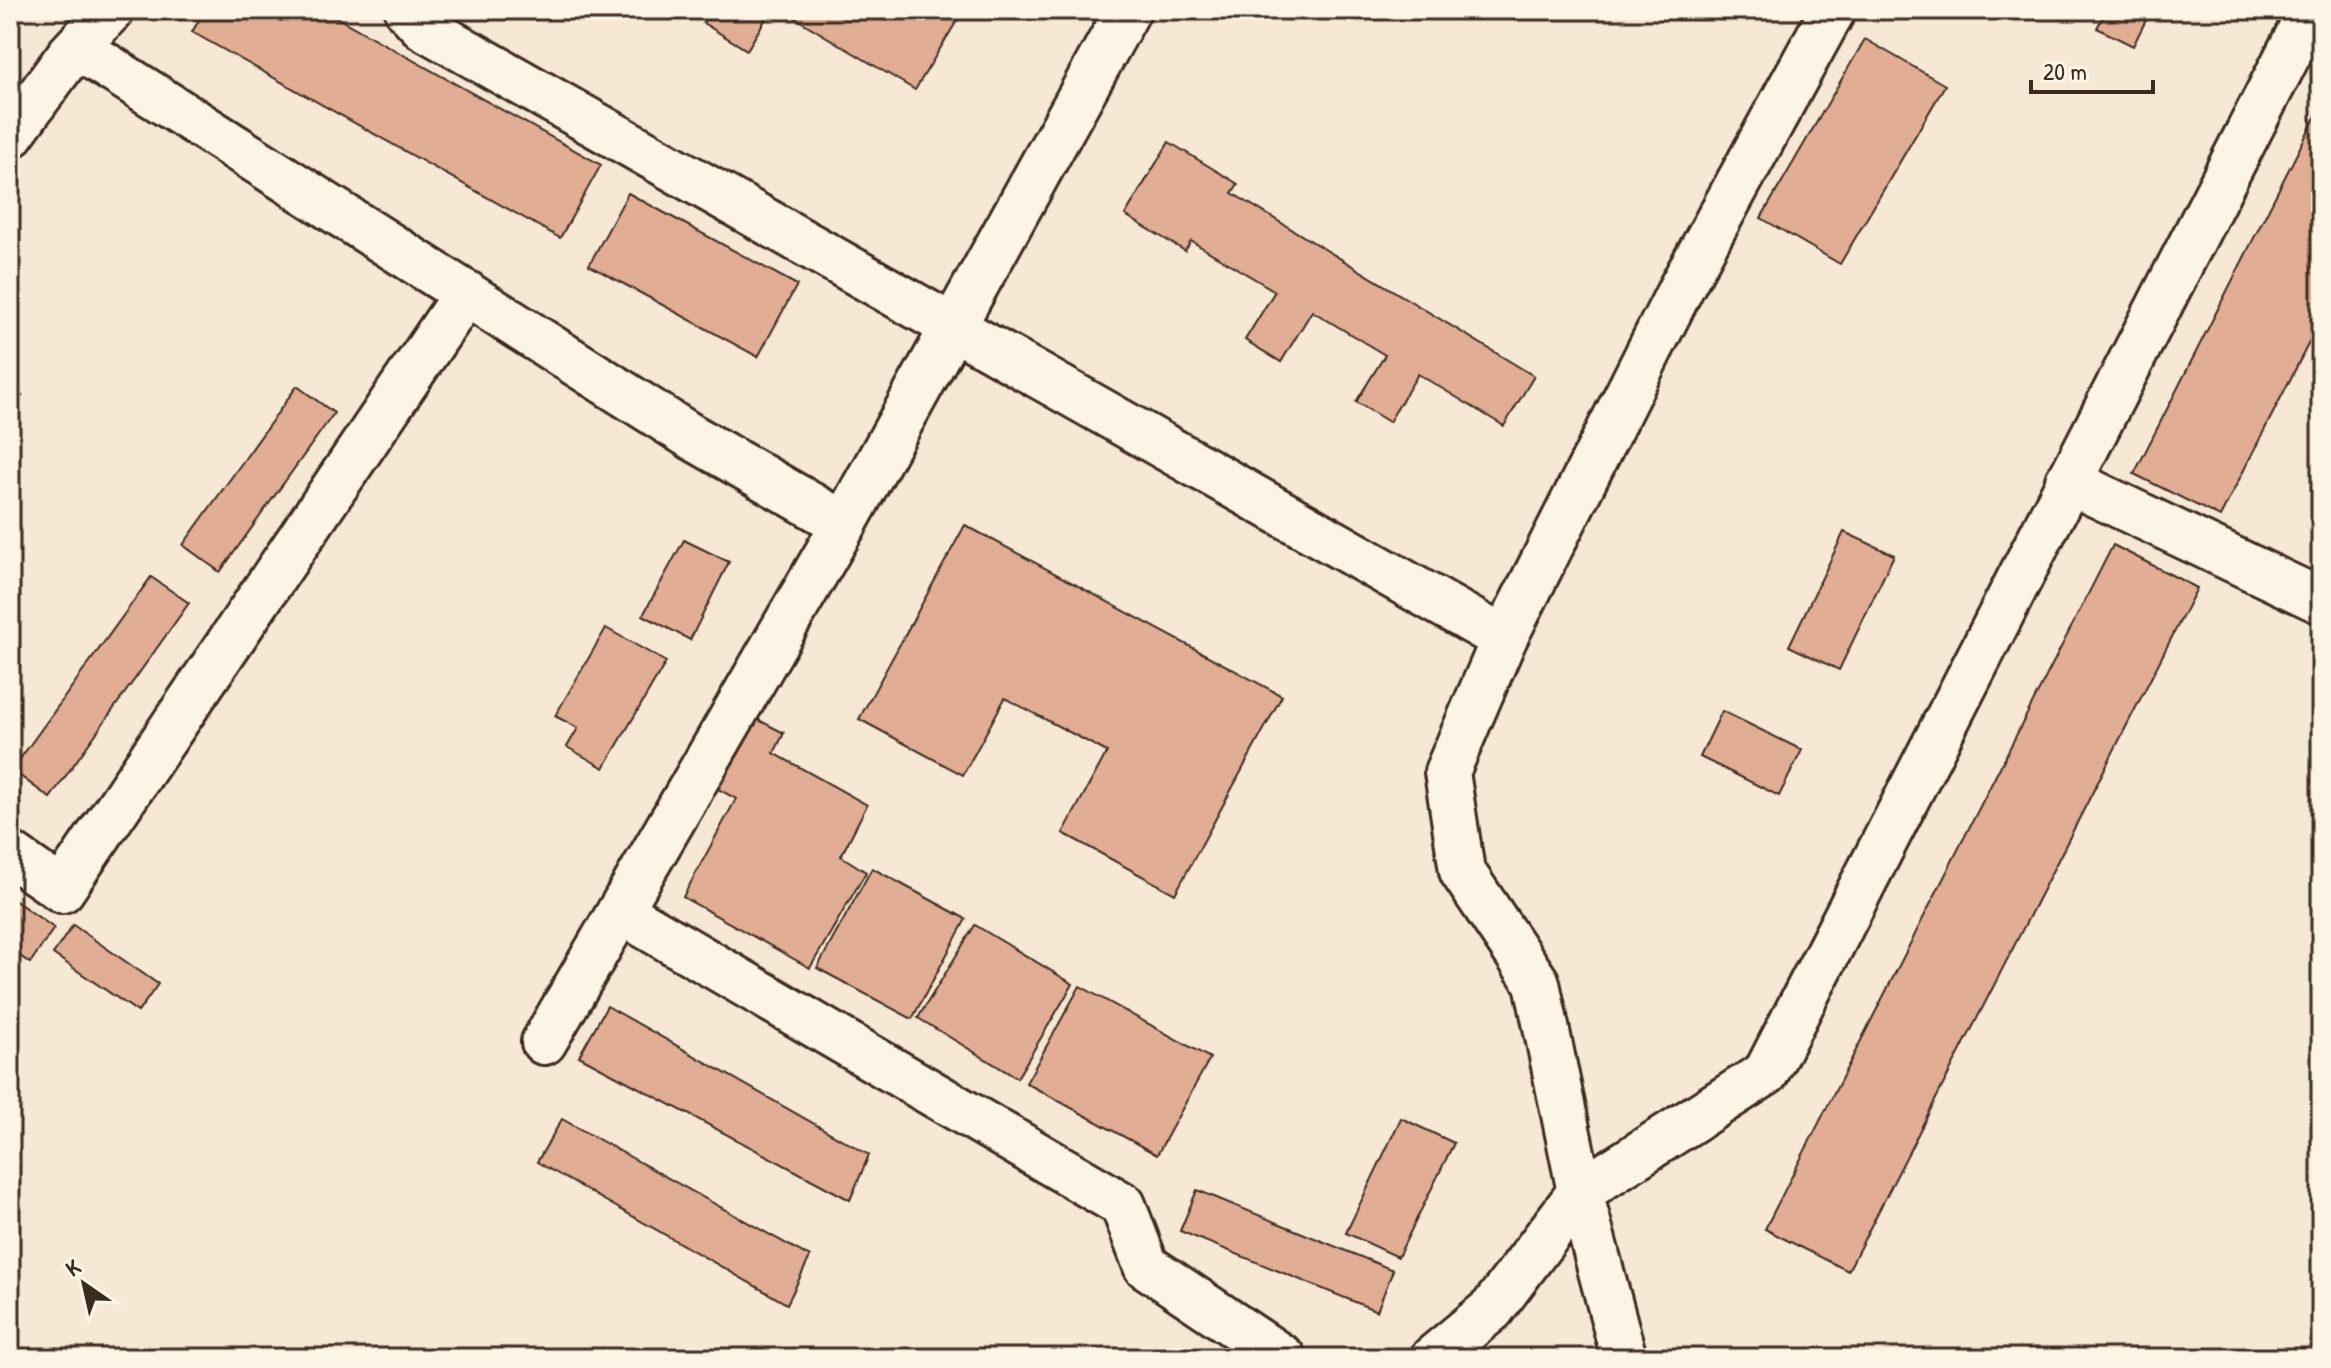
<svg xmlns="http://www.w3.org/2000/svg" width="2331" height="1368" font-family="'Patrick Hand',sans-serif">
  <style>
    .building { fill: #e1ad95; stroke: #3b2a1e; stroke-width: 2 }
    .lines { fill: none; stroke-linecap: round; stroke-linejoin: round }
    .minor-casing { stroke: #3b2a1e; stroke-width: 50 }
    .minor { stroke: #fcf5e5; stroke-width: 44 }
  </style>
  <rect width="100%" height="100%" fill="#f7e7d5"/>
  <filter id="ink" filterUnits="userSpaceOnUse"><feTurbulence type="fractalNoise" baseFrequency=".0125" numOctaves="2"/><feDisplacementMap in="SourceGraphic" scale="16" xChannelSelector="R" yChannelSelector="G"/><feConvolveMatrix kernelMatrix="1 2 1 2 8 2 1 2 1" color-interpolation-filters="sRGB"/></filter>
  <g filter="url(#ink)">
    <g class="building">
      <polygon points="205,10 323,10 601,165 560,238 192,32"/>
      <polygon points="711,10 771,10 747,50 703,23"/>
      <polygon points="782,10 943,10 958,19 915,90"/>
      <polygon points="2106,10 2151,10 2133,46 2097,28"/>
      <polygon points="1865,39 1945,85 1840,264 1761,218"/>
      <polygon points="2321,106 2321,319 2220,517 2134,474"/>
      <polygon points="1169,142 1238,184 1232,193 1534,376 1504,426 1418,374 1389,422 1356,402 1385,355 1312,311 1281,362 1245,340 1275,291 1191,241 1185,251 1125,215"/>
      <polygon points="628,193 797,285 758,357 589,265"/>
      <polygon points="297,386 334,413 220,572 183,545"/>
      <polygon points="10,387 22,396 10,413"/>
      <polygon points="965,525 1282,696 1175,894 1063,833 1107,752 1005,698 963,775 859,719"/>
      <polygon points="1844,532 1894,555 1839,670 1789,646"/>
      <polygon points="684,540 729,562 690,640 643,615"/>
      <polygon points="2113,545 2197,588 1848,1271 1765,1229"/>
      <polygon points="151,577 189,603 50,798 12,770"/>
      <polygon points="606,628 666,662 604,768 567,747 578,728 555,716"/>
      <polygon points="1722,711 1802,750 1779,796 1700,757"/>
      <polygon points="745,713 784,733 774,753 867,805 841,856 866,872 810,968 683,897 736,799 706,782"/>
      <polygon points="872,868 966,919 912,1019 817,968"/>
      <polygon points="10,897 54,928 30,963 10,949"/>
      <polygon points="73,925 158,984 138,1012 53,954"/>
      <polygon points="975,925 1073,984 1017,1078 918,1018"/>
      <polygon points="1080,986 1210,1058 1157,1155 1026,1083"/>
      <polygon points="607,1006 869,1155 850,1200 579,1056"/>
      <polygon points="1401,1118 1454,1143 1398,1257 1346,1233"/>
      <polygon points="562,1119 810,1257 787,1304 537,1162"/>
      <polygon points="1197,1190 1393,1270 1377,1311 1180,1231"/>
    </g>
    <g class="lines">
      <g class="minor-casing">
        <g id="minor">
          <polyline points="407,10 423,27 1504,639"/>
          <polyline points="77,47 692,437 844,524"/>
          <polyline points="10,136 70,54 111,10"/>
          <polyline points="2068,481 2321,601"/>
          <polyline points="10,854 62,890 466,293"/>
          <polyline points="620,911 1123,1205 1146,1266 1283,1358"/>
          <polyline points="544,1042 844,524 1128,10"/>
          <polyline points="1433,1358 1492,1309 1580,1192 1766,1073 2311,10"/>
          <polyline points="1624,1358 1580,1192 1537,983 1462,871 1447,772 1504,639 1682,286 1833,10"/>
        </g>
      </g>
      <use href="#minor" class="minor"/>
    </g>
  </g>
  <rect width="2331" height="1368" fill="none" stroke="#fcf5e5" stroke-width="40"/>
  <rect x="20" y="20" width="2291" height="1328" fill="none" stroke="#3b2a1e" stroke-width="3" filter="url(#ink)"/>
  <g transform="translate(84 1284) rotate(326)" stroke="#fcf5e5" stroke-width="6" paint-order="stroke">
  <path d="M0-6L14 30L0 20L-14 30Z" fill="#3b2a1e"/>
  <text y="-12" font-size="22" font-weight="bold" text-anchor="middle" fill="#3b2a1e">K</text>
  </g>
  <path d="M2031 80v12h122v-12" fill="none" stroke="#3b2a1e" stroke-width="4"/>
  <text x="2043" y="80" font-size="24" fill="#3b2a1e" stroke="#fcf5e5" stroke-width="6" paint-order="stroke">20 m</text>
</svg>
